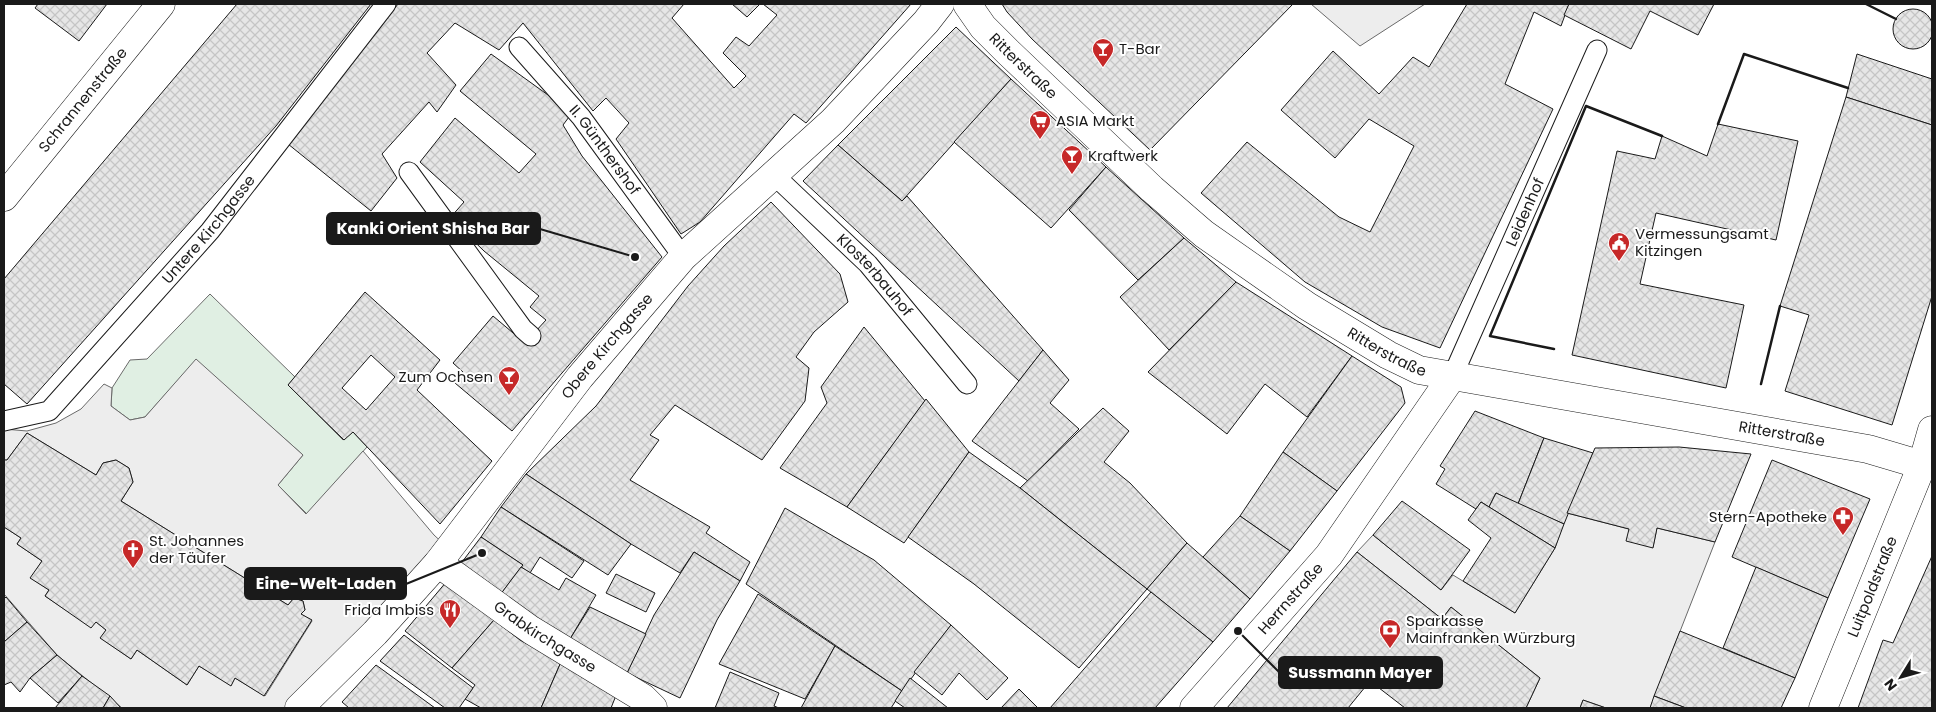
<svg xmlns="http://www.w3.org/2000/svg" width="1936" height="712" font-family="Poppins,sans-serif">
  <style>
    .grass { fill: #e0efe3; stroke: #6a6a6a }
    .parking { fill: #ededed; stroke: #6a6a6a }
    .building { fill: url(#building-cross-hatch); stroke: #1a1a1a; fill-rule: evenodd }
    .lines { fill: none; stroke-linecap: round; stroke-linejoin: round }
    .lane-casing { stroke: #1a1a1a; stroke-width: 21 }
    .street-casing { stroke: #1a1a1a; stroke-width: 29 }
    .secondary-casing { stroke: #1a1a1a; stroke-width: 29 }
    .lane { stroke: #fff; stroke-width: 19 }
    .street { stroke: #fff; stroke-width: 28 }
    .secondary { stroke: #fff; stroke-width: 28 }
    .wall { stroke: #1a1a1a; stroke-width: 2.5 }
    .labels { text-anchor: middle; stroke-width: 4; stroke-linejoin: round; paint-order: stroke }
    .poi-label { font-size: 15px; fill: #1a1a1a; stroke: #fff; text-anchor: start }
    .street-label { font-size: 15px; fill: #1a1a1a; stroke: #fff }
    .leader { fill: none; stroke: #1a1a1a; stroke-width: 2 }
    .callout-dot { fill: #1a1a1a; stroke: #fff; stroke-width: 2 }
    .callout { fill: #1a1a1a; stroke: #1a1a1a; stroke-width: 2 }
    .callout-label { font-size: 16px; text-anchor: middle; font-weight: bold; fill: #fff }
  </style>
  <defs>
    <pattern id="building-cross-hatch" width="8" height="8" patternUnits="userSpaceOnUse" patternTransform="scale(1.25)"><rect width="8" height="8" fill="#e6e6e6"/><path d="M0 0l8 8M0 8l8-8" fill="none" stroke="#c5c5c5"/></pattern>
  </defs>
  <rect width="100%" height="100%" fill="#fff"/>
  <polygon class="grass" points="210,294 295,377 288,385 343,440 353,432 367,447 307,514 278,485 303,455 196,360 145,417 130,420 111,406 112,388 130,360 147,359"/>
  <g class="parking">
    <polygon points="1311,4 1425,4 1360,46"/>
    <polygon points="196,359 303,455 278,485 306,514 363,451 434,535 448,548 299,708 122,708 57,655 4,594 4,527 21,538 17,544 42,561 31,578 49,590 45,596 91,627 96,622 106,630 101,638 131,659 137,650 187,685 199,666 231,685 235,678 265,696 312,621 301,614 305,610 303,601 294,598 288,605 121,501 133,482 129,468 116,460 103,463 96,475 27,433 7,460 4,460 4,429 27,431 56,423 81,409 104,384 112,388 111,406 130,420 145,417"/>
    <polygon points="1567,513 1629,529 1653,547 1657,528 1715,542 1650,708 1606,708 1583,700 1580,708 1526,708 1540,678 1451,607 1442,619 1357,552 1373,535 1441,590 1453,575 1515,613 1555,548"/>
  </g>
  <g class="building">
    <polygon points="38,4 107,4 79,41 35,8"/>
    <polygon points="237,4 371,4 276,126 27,404 4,384 4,279"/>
    <polygon points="398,4 684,4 672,18 734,88 746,76 723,53 736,37 749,46 777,15 763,4 911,4 806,123 794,114 700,222 681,234 616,139 629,123 606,98 593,111 523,23 499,50 455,23 427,53 456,85 437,112 429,102 382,154 397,178 371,211 288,144"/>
    <polygon points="732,4 760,4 747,17"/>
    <polygon points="1002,4 1293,4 1150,150 1032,39 1007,12"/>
    <polygon points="1467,4 1569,4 1561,26 1534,12 1505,84 1553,109 1440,348 1382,327 1305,282 1201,193 1247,142 1339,217 1370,232 1414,146 1369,119 1335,158 1281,110 1333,51 1379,94 1413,57 1429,67"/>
    <polygon points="1569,4 1714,4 1698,35 1650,11 1631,49 1564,15"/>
    <circle cx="1913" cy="29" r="20"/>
    <polygon points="956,27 1011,79 902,201 838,145"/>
    <polygon points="491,54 548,95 569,117 563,125 582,156 662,257 512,431 455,383 463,372 453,363 493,316 525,343 546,320 530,307 539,296 484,251 450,218 464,202 420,162 455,118 519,173 536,154 460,91"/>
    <polygon points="1857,54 1932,79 1932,125 1846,97"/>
    <polygon points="1011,79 1106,167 1051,228 954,142"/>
    <polygon points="1846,97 1932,125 1932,296 1892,425 1785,391 1809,315 1780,306"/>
    <polygon points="1718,124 1798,141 1776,240 1656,213 1640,284 1744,305 1726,388 1572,355 1617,151 1655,159 1662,136 1707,156"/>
    <polygon points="838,145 902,201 907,196 1043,350 1019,381 803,181"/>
    <polygon points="1106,167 1184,238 1138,280 1069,210"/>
    <polygon points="771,202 840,274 848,302 814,332 796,357 809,368 805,401 762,460 675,405 650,435 659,440 630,480 710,527 706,533 750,562 740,581 694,552 680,573 631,544 526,474 596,406 688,286 724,246"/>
    <polygon points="1184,238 1236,282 1169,350 1120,297"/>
    <polygon points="1236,282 1352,356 1307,417 1265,384 1227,434 1148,372"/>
    <path d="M365 292 440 360 417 390 492 461 440 524 353 432 344 440 288 385ZM371 355 395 377 366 410 342 388Z"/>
    <polygon points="864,327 925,401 847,507 780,468 827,403 821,387"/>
    <polygon points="1043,350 1069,380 1050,403 1079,429 1028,481 972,441"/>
    <polygon points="1352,356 1401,387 1405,403 1337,491 1283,452"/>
    <polygon points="926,399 969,452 904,543 847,507"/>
    <polygon points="1103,408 1129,431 1104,462 1130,483 1187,543 1147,589 1020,488"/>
    <polygon points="1475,411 1544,438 1518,504 1496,493 1489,507 1481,502 1476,509 1436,484 1445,469 1440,466"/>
    <polygon points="27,433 96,475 103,463 116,460 129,468 133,482 121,501 288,605 294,598 303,601 305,610 301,614 312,620 264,696 235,678 231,686 199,666 187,685 137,650 131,659 100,638 106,630 96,622 91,628 45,596 49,590 30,578 42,561 17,544 21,538 4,527 4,460 7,460"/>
    <polygon points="1544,438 1593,453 1564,524 1518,504"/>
    <polygon points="1679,447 1751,454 1715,542 1657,528 1653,548 1626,541 1629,529 1567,513 1595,448"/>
    <polygon points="969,452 1020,488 1147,589 1079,668 974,584 908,537"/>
    <polygon points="1283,452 1337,491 1290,551 1240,516"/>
    <polygon points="1772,460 1870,499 1828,598 1732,557"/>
    <polygon points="526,474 631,544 608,575 501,507"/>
    <polygon points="1496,493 1564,524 1555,548 1489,507"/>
    <polygon points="1402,501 1470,550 1441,590 1373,535"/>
    <polygon points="1481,502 1555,548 1515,613 1463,581 1491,538 1468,520"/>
    <polygon points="501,507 584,561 572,578 540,557 530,573 521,567 523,565 481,537"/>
    <polygon points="785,508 874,560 951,625 902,691 746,584"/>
    <polygon points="1240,516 1290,551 1250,599 1203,557"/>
    <polygon points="481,537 523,565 500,595 459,566"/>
    <polygon points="1187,543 1250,599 1213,642 1147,589"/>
    <polygon points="694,552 740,581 717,620 680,698 627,673 654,615"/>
    <polygon points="1357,552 1442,619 1451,607 1540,678 1526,708 1405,708 1370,681 1348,708 1227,708"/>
    <polygon points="1932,556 1932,708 1858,708 1883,640 1893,643"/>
    <polygon points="521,567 559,590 566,578 596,595 570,639 500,595"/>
    <polygon points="1756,567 1828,598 1795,678 1723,648"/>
    <polygon points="616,574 655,593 646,612 606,593"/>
    <polygon points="447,581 494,620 452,668 405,631"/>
    <polygon points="1151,592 1213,642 1155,708 1050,708"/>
    <polygon points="758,594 835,646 805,699 719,664"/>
    <polygon points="6,597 27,622 4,642 4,599"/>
    <polygon points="590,607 646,634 627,673 570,639"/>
    <polygon points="494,620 520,640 561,662 541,708 481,708 465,699 475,685 452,668"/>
    <polygon points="27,622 57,655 30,678 20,692 11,682 4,685 4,642"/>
    <polygon points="951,625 1008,678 987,700 959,673 942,695 914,672"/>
    <polygon points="1680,631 1795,678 1781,708 1686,708 1654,696"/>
    <polygon points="404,635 473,688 459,708 445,708 380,661"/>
    <polygon points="835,646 902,691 891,708 801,708"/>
    <polygon points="57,655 82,676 58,703 30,678"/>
    <polygon points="561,662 617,693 611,708 541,708"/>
    <polygon points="376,665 435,708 349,708 342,702"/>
    <polygon points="730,672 779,693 774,706 779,708 715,708"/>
    <polygon points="82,676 110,696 103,708 55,708"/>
    <polygon points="910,678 948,708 905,708 895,701"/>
    <polygon points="1019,689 1038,708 1001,708"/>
    <polygon points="110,696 121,708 103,708"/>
    <polygon points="1654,696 1686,708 1650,708"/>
    <polygon points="1583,700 1606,708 1580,708"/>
  </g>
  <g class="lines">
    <g class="lane-casing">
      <g id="lane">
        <path id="s1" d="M519 47 581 117 683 257"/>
        <polyline points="409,172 523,329 531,336"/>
        <path id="s2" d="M774 175 868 264 967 384"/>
        <path id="s3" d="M1453 375 1597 50"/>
        <path id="s4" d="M4 421 49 411 210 231 386 4"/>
      </g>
    </g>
    <g class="street-casing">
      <g id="street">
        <path id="s5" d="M967 4 983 27 1008 52 1152 189 1204 234 1307 306 1388 355 1419 370 1868 449 1922 465 1932 430"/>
        <path id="s6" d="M4 197 161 4"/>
        <path id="s7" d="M438 563 531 630 643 698 653 708"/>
        <path id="s8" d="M299 708 375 633 438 563 580 377 683 257 833 121 926 22 940 4"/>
        <path id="s9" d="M1194 708 1329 555 1453 375"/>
      </g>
    </g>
    <g class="secondary-casing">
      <g id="secondary">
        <path id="s10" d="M1823 708 1922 465 1932 466"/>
      </g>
    </g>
    <use href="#lane" class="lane"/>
    <use href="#street" class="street"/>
    <use href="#secondary" class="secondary"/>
    <g class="wall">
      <polyline points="1866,4 1896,19"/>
      <polyline points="1718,124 1744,54 1848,88"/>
      <polyline points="1554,349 1490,336 1586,106 1662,136"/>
      <polyline points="1761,384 1780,306"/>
    </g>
  </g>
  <defs>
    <g id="bar-pin" transform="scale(1.125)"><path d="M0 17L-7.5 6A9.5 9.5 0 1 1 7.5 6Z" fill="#c62828" stroke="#fff"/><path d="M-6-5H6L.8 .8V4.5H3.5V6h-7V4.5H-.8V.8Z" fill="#fff"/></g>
    <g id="supermarket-pin" transform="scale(1.125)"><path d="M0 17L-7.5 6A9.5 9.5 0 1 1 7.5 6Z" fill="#c62828" stroke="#fff"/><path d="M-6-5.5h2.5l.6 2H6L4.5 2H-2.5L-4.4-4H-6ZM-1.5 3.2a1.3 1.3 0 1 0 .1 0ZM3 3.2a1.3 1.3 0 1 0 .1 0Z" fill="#fff"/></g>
    <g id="civic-pin" transform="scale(1.125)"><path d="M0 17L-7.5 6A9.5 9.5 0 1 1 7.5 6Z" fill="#c62828" stroke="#fff"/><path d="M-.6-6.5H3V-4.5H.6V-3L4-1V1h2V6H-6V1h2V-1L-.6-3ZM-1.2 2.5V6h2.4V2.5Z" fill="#fff"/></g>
    <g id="pharmacy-pin" transform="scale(1.125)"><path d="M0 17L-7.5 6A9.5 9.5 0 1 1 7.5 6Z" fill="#c62828" stroke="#fff"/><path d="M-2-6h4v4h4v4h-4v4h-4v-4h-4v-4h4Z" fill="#fff"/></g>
    <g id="church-pin" transform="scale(1.125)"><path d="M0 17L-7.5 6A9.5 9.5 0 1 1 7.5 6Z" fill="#c62828" stroke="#fff"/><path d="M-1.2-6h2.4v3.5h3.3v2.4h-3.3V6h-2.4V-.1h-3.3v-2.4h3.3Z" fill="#fff"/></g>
    <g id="restaurant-pin" transform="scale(1.125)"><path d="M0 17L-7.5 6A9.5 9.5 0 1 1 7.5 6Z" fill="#c62828" stroke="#fff"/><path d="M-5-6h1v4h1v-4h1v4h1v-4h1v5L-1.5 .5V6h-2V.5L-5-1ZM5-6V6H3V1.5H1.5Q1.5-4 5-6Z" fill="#fff"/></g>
    <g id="bank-pin" transform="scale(1.125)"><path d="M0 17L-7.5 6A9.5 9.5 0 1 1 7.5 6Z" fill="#c62828" stroke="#fff"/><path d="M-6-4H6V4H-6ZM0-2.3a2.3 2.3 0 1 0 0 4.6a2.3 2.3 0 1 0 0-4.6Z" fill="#fff"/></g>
  </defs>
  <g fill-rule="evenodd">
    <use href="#bar-pin" x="1103" y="49"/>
    <use href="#supermarket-pin" x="1040" y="121"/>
    <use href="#bar-pin" x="1072" y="156"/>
    <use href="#civic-pin" x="1619" y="243"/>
    <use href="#bar-pin" x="509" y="377"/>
    <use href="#pharmacy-pin" x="1843" y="517"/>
    <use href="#church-pin" x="133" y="550"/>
    <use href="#restaurant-pin" x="450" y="610"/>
    <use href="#bank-pin" x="1390" y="630"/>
  </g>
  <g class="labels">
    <g class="poi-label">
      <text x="1119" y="54">T-Bar</text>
      <text x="1056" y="126">ASIA Markt</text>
      <text x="1088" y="161">Kraftwerk</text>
      <text x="1635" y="239">Vermessungsamt<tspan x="1635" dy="17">Kitzingen</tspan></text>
      <text x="493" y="382" text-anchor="end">Zum Ochsen</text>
      <text x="1827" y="522" text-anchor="end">Stern-Apotheke</text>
      <text x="149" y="546">St. Johannes<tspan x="149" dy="17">der Täufer</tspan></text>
      <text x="434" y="615" text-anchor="end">Frida Imbiss</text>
      <text x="1406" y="626">Sparkasse<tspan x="1406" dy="17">Mainfranken Würzburg</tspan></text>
    </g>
    <g class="street-label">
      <text dy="5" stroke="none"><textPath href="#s5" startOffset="84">Ritterstraße</textPath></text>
      <text dy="5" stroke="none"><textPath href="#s6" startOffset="125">Schrannenstraße</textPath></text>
      <text dy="5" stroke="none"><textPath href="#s1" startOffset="134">II. Günthershof</textPath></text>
      <text dy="5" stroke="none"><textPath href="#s3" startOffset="178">Leidenhof</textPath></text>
      <text dy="5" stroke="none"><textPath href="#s4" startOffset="288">Untere Kirchgasse</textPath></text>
      <text dy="5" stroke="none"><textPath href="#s2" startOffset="142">Klosterbauhof</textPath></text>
      <text dy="5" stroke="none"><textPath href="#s8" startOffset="476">Obere Kirchgasse</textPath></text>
      <text dy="5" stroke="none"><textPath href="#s5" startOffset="549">Ritterstraße</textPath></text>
      <text dy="5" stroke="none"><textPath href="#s5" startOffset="954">Ritterstraße</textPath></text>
      <text dy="5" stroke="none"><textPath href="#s10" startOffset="131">Luitpoldstraße</textPath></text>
      <text dy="5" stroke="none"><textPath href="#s9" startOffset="146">Herrnstraße</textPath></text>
      <text dy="5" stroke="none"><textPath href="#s7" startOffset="130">Grabkirchgasse</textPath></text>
    </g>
  </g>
  <path class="leader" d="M635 257L540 229M482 553L406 584M1238 631L1279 672"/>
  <g class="callout-dot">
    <circle cx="635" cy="257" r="5"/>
    <circle cx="482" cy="553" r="5"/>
    <circle cx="1238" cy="631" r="5"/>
  </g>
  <g class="callout">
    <rect x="327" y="213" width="213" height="31" rx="5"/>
    <rect x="245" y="568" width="161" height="31" rx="5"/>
    <rect x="1279" y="657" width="163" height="31" rx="5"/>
  </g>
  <g class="callout-label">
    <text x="433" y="234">Kanki Orient Shisha Bar</text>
    <text x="326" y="589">Eine-Welt-Laden</text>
    <text x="1360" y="678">Sussmann Mayer</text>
  </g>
  <rect width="1936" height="712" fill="none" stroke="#1a1a1a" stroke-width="10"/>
  <g transform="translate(1901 677) rotate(233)" stroke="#ffffff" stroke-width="4" paint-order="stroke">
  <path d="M0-4L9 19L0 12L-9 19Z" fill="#1a1a1a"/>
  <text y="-8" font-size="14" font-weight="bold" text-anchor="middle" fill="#1a1a1a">N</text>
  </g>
</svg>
